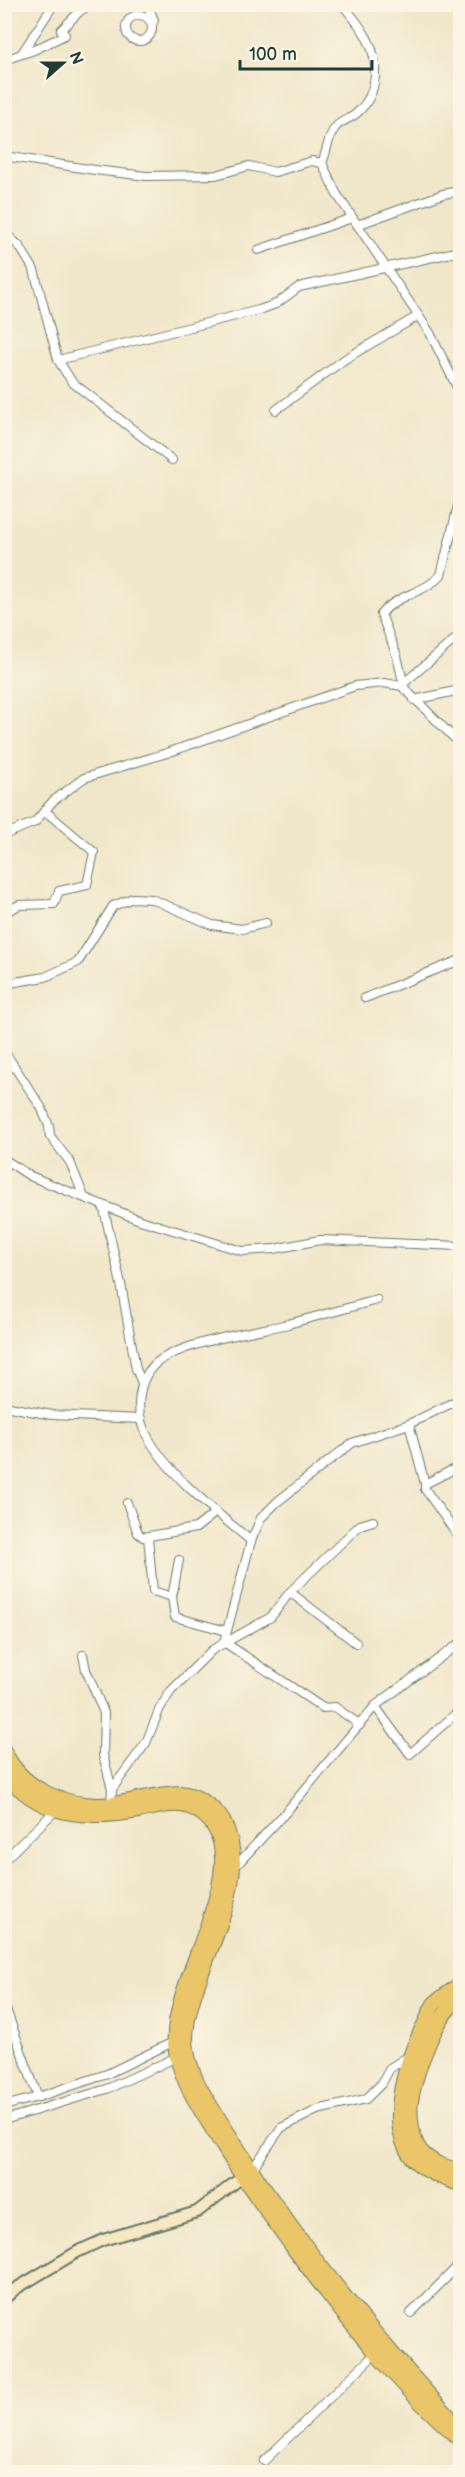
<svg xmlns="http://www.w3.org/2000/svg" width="465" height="2477" font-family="'Balsamiq Sans',sans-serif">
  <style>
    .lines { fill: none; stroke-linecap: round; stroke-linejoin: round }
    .street-casing { stroke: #687868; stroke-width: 10 }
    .secondary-casing { stroke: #687868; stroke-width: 14 }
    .highway-casing { stroke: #687868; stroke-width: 16 }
    .street { stroke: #fff; stroke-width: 8 }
    .secondary { stroke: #f7e8c3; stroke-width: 10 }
    .highway { stroke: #eac669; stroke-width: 14 }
  </style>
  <rect width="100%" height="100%" fill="#fcf5e5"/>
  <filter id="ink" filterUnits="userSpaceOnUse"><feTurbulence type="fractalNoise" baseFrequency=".0167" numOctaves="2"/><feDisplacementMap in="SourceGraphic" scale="12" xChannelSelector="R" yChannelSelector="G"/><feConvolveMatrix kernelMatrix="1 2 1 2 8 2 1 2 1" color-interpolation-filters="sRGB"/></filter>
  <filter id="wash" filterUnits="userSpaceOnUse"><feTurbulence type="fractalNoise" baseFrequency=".008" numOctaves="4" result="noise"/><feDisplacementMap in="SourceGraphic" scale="24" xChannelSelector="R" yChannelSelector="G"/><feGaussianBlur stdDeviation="1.35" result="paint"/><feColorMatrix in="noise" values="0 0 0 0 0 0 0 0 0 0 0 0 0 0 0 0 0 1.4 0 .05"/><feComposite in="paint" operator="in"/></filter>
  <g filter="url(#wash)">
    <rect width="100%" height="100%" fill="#f0e6c9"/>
  </g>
  <g filter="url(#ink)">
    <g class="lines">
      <g class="street-casing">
        <g id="street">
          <polyline points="147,4 154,20 152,25"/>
          <circle cx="139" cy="28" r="13"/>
          <polyline points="22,53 54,4"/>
          <polyline points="4,60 34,50 65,35 61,30 80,11 92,4"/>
          <polyline points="4,156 95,170 146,176 216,175 249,166 275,172 312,161 322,163 336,193 430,333 456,385 460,399"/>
          <path d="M322 163C327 152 328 136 335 128 340 120 352 119 358 112 378 94 380 62 367 38 361 26 351 15 342 4"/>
          <polyline points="357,225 443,194 460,191"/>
          <polyline points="4,232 20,247 34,270 58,360 72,382 172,460"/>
          <polyline points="258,250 352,218"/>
          <polyline points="58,360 259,310 276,304 299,287 460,251"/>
          <polyline points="276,410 345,359 418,316"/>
          <polyline points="404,683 460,635"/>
          <path d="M405 690 397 656 381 614C397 594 424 594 441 575L460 498"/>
          <polyline points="414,700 460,690"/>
          <polyline points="4,835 35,822 53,801 84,778 167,753 355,686 384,683 402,686 460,744"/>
          <polyline points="4,913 19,905 54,904 59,891 87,885 94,852 45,811"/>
          <polyline points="4,984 45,977 78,962 113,906 133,898 152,899 212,925 242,929 266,923"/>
          <polyline points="365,998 460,960"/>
          <polyline points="4,1051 41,1107 49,1126 50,1136 70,1162 84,1197"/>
          <polyline points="4,1159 30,1176 140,1220 242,1251 274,1249 320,1240 460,1246"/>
          <polyline points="103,1205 121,1284 136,1369 142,1383"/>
          <polyline points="4,1406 52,1415 141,1419"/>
          <polyline points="409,1424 460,1399"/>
          <polyline points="460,1466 425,1484 425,1489 460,1539"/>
          <polyline points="127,1503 138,1533 143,1537 196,1528 216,1512"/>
          <polyline points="148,1537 153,1591 172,1597 175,1617 227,1631"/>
          <path d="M251 1541C215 1511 168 1475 146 1434 135 1413 137 1382 154 1365 179 1342 254 1332 288 1324 318 1316 347 1308 377 1300"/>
          <polyline points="290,1592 356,1643"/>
          <polyline points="172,1597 179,1560"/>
          <polyline points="83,1655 86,1670 104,1713 103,1755 112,1789"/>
          <polyline points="375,1706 410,1754 459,1711 460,1712"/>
          <polyline points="360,1725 335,1707 323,1708 224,1642 251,1541 261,1518 277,1502 352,1443 409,1424 425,1484"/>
          <polyline points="111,1804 112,1789 146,1743 160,1708 171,1691 212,1650 271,1617 290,1592 360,1525 373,1521"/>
          <polyline points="4,1860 56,1810"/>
          <polyline points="233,1869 286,1812 375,1706 460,1643"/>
          <polyline points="4,2004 38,2097 107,2074 175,2041"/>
          <polyline points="4,2106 38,2097"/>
          <polyline points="4,2120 107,2089 177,2057"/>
          <polyline points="251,2171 281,2128 317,2110 366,2099 382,2083 390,2068 409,2056"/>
          <polyline points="411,2313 460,2264"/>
          <polyline points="264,2461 376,2353"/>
        </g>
      </g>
      <g class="secondary-casing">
        <polyline id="secondary" points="4,2299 15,2289 77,2252 103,2240 197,2212 246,2174"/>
      </g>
      <g class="highway-casing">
        <g id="highway">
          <path d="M4 1751C24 1792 70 1809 113 1804 135 1801 158 1793 180 1793 196 1794 215 1807 223 1821 259 1886 187 1972 186 2038 186 2074 210 2104 228 2133 294 2240 374 2337 460 2428"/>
          <path d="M4 1772C38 1817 87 1820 138 1811 151 1809 166 1803 180 1805 192 1806 205 1814 212 1824 250 1876 169 1984 175 2044 179 2082 202 2111 221 2143 243 2180 269 2214 294 2249 344 2316 397 2385 460 2439"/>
          <path d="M460 1985C452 1990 441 1997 434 2004 431 2009 428 2016 426 2021 407 2056 384 2123 412 2158 423 2171 444 2179 460 2184"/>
          <path d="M460 1999C436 2013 415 2074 411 2101 409 2114 412 2139 420 2150 430 2163 446 2167 460 2171"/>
        </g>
      </g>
      <use href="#street" class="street"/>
      <use href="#secondary" class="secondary"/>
      <use href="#highway" class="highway"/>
    </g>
  </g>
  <rect width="465" height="2477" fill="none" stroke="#fcf5e5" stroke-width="24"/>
  <g transform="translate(63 63) rotate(69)" stroke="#fcf5e5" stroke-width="4.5" paint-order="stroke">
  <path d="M0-4.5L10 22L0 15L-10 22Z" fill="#1f3d34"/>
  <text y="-9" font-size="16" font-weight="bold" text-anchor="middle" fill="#1f3d34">N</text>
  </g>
  <path d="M240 60v9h132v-9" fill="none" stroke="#1f3d34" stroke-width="3"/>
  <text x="249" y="60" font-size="18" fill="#1f3d34" stroke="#fcf5e5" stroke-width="4.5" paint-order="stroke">100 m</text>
</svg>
